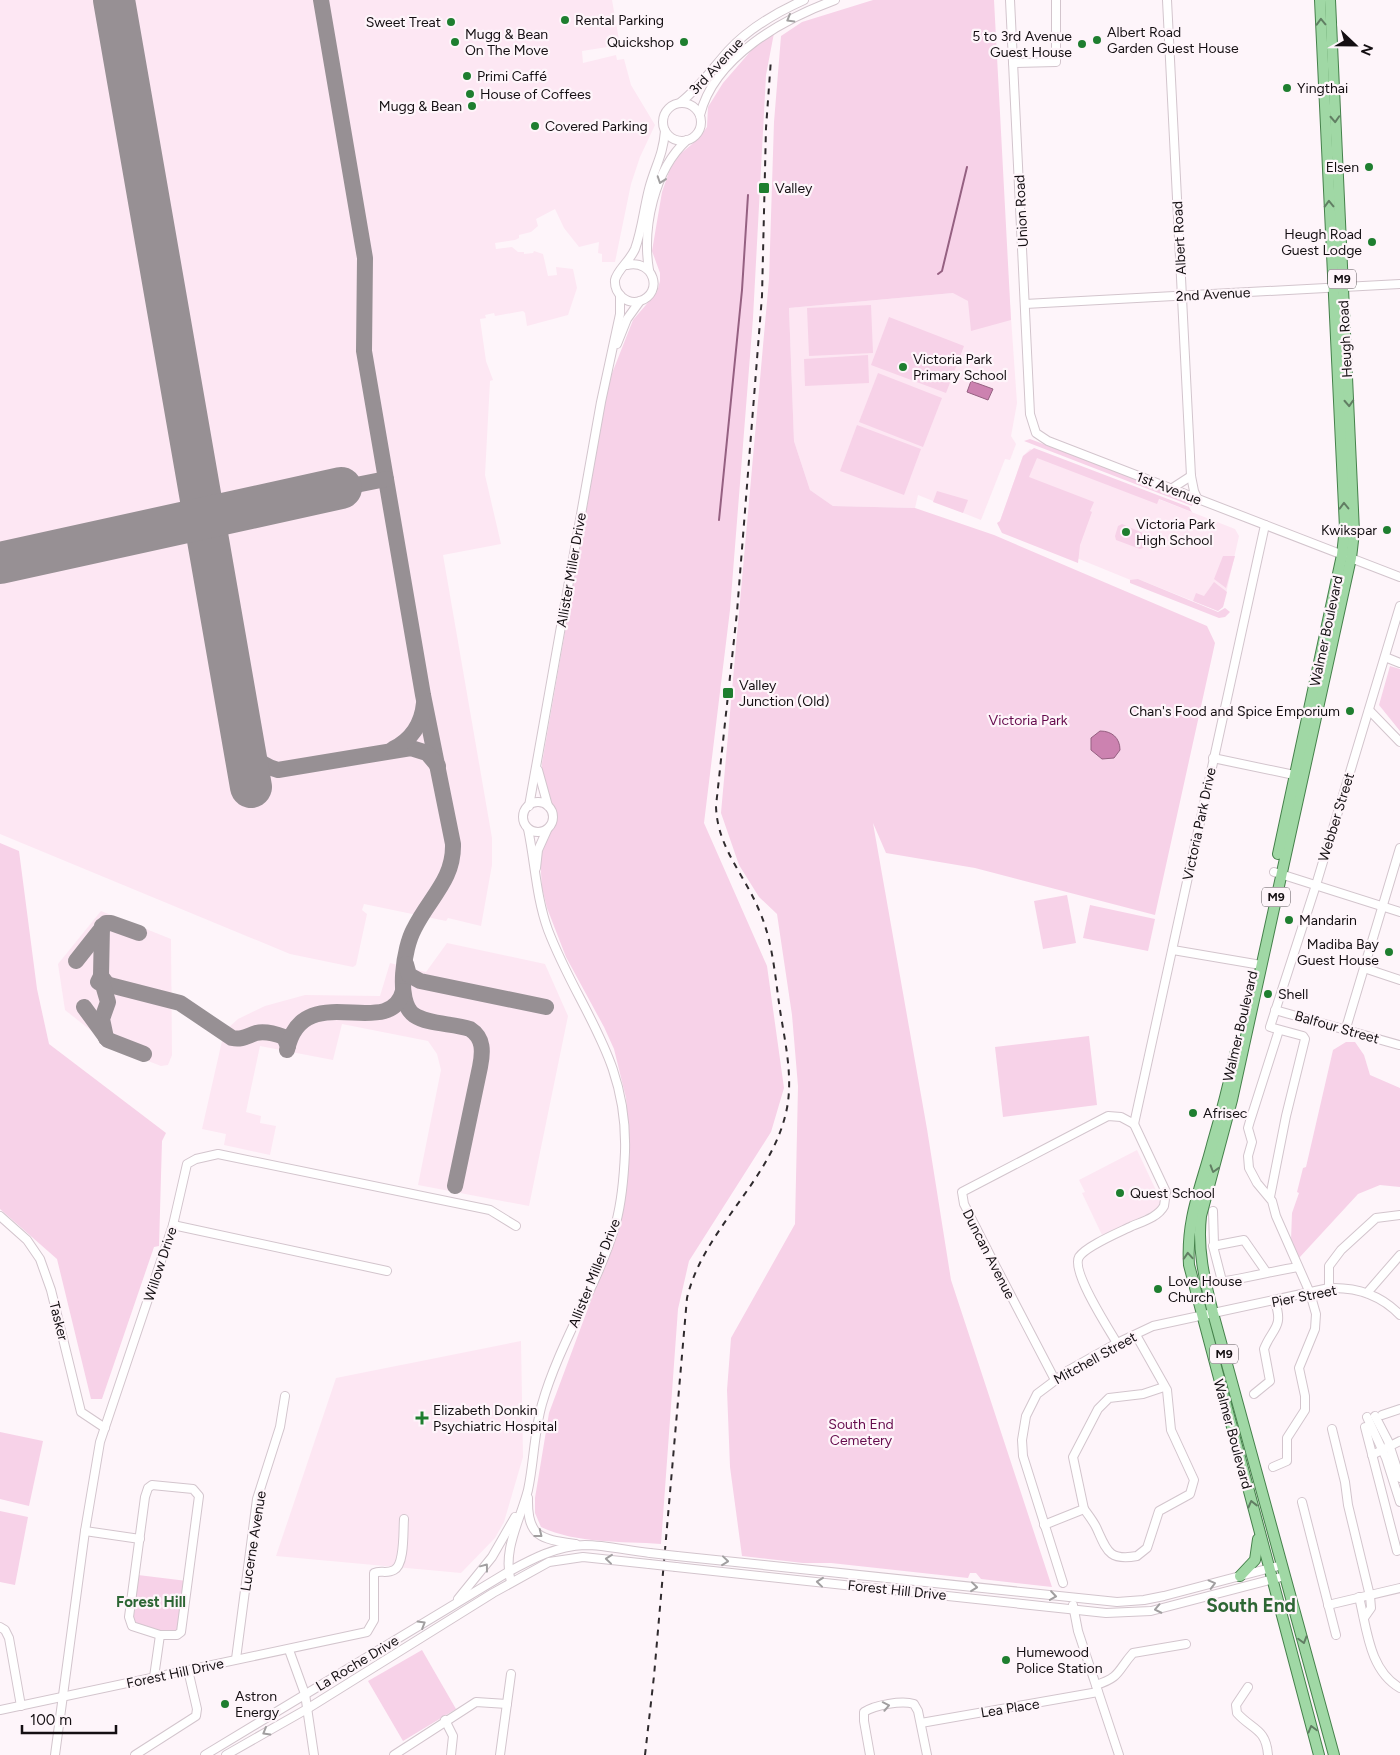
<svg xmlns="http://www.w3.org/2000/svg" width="1400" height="1755" font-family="Figtree,sans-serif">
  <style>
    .built { fill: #fde7f3 }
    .green { fill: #f7d2e8 }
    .water { fill: #cc82b0; stroke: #956081 }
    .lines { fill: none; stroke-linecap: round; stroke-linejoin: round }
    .stream { stroke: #956081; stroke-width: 2 }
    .taxiway { stroke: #979094; stroke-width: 16 }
    .runway { stroke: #979094; stroke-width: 42 }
    .minor-casing { stroke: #d3c5cd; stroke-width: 10 }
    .major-casing { stroke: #45814b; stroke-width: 12 }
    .minor { stroke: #fff; stroke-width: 8 }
    .major { stroke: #a0d8a5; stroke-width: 10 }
    .rail { stroke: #302b2e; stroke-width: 2; stroke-dasharray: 6 6; stroke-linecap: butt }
    .minor-bridge-casing { stroke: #d3c5cd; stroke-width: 10; stroke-linecap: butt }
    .minor-bridge { stroke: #fff; stroke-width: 8 }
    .oneway { stroke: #a19fa0 }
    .oneway2 { stroke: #617e63 }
    .poi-dot { fill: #1e7e2f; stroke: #fef5fa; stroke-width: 2 }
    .labels { text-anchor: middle; stroke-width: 4.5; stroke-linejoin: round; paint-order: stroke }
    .shield { fill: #fef5fa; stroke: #5a5458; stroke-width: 1 }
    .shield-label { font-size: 12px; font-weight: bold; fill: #140f12 }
    .poi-label { font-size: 14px; fill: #140f12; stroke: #fef5fa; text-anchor: start }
    .street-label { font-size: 14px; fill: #140f12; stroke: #fef5fa }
    .park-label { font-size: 14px; fill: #650a4c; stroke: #fef5fa }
    .neighbourhood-label { font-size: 15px; font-weight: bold; fill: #2d6634; stroke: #fef5fa }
    .district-label { font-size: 19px; font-weight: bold; fill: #2d6634; stroke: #fef5fa }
  </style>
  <rect width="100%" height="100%" fill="#fef5fa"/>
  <g class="built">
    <polygon points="0,0 612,0 619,40 614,41 614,46 582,51 583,63 616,55 617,60 624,59 631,85 655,125 640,157 631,184 615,262 602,262 602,254 598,253 599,242 579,247 564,228 555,209 536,219 538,226 531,232 519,235 519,238 515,240 495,243 496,249 512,247 518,252 524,252 524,254 533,253 534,251 543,254 548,276 557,275 556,267 573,269 577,288 568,315 527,326 525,313 523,311 495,316 494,313 485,315 486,318 480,319 486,361 493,380 490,381 485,475 501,544 443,555 492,838 492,865 481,926 448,918 446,921 364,904 362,910 367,914 356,965 353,967 290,954 0,834"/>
    <polygon points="1007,261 1017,403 1011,436 1016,444 1010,460 1005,459 981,520 918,495 915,508 833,506 810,490 794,441 789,308 953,293"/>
    <polygon points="1030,449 1235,529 1239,536 1223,607 1218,611 1138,579 1133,581 1003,528 1000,521 1023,456"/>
    <polygon points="101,911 171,939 172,1055 168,1065 161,1066 112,1047 65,1010 58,964"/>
    <polygon points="447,943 545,964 568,1016 529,1206 418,1185 441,1070 437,1054 428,1041 342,1024 333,1060 260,1046 246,1112 261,1116 260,1123 276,1126 270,1155 224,1145 226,1134 202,1129 222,1041 227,1029 238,1019 265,1006 305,995 380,996 390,963 426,972"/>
    <polygon points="1137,1150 1161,1201 1158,1209 1102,1235 1082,1193 1085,1192 1079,1180"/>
    <polygon points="521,1341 523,1457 504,1522 495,1538 461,1573 276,1556 336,1378"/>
  </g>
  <g class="green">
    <polygon points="873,0 994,0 1011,320 971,331 968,301 953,293 789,308 794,441 810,490 833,506 915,508 994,535 1207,626 1215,643 1155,915 975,868 886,853 873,823 927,1129 951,1280 1052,1587 981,1579 976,1573 970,1573 968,1578 831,1563 803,1563 742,1556 730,1467 727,1390 731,1338 795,1224 798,1086 792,1015 777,914 759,897 739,865 721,813 769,279 774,122 781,36 802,22"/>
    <path d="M774 33 766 75 753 318 730 610 704 823 767 966 784 1088 771 1132 689 1261 678 1309 661 1544C622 1541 577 1544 541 1527L535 1513V1498L549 1413 619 1225 630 1152 626 1098 614 1049 604 1027 566 957 547 908 542 888 540 858 543 846 556 818 542 778V763L609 381 633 320 657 292 660 281V273L652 251 662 192 670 169 679 155 698 139 707 127 708 107 723 83 756 45Z"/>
    <polygon points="871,305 873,353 809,356 807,308"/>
    <polygon points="889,317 964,346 946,393 871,365"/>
    <polygon points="868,355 869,383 805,386 804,359"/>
    <polygon points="878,373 942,398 923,447 859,422"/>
    <polygon points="857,425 921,449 904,495 840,471"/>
    <polygon points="1030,439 1194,501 1192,506 1024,441"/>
    <polygon points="1034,448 1189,507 1192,512 1159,499 1157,504 1037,458 1029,477 1094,502 1090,511 1092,512 1080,545 1078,563 1002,533 997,523 1000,521 1023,456"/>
    <polygon points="937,491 968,500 963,513 933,502"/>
    <polygon points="1122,524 1145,534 1147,537 1143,548 1140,549 1116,540 1115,536 1118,526"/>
    <polygon points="1223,556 1235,556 1226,588 1214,579"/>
    <polygon points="1138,579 1218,612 1225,608 1230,612 1225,617 1219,618 1130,583 1130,580"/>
    <polygon points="1214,582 1227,592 1223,607 1218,611 1193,601 1196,593 1204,596"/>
    <polygon points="1390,666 1400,669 1400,731 1379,705"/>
    <polygon points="0,843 19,851 37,989 49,1044 166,1133 162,1141 159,1246 154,1247 102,1399 91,1399 57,1259 0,1209"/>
    <polygon points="1067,895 1076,943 1043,949 1034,901"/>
    <polygon points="1090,905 1155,919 1148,951 1083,938"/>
    <polygon points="1089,1036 1097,1105 1003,1117 995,1047"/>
    <polygon points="1346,1042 1355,1042 1364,1055 1370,1075 1400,1088 1400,1187 1380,1185 1358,1194 1299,1258 1291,1240 1292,1213 1299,1193 1297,1192 1303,1168 1306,1167 1333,1050"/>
    <polygon points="0,1432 43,1441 29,1506 0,1499"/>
    <polygon points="0,1511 28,1517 15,1585 0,1582"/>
    <polygon points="138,1575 187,1581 180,1631 161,1633 133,1625"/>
    <polygon points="422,1650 456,1709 403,1741 368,1681"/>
  </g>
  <g class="water">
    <polygon points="971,381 993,389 988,400 967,392"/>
    <path d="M1100 731C1112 731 1120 738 1120 750L1114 758 1102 759 1091 750V738Z"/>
  </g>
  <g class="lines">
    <g class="stream">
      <polyline points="938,274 942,271 967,167"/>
      <polyline points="719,520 742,290 748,195"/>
    </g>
    <g class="taxiway">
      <path d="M321 0 365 258 364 351 423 695 453 844C454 880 429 898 414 929 404 947 395 1001 414 1015 429 1025 453 1023 470 1029 484 1038 483 1052 480 1067L455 1186"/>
      <polyline points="341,488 386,479"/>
      <path d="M240 719C245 744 252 763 278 770L411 748 427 753 438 766"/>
      <path d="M393 749C411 740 422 724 424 703"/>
      <polyline points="102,926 101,976 107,984"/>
      <polyline points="76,961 106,923 111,923 139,933"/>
      <polyline points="406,964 409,975 420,981 546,1007"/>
      <path d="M101 976 98 982 180 1003 232 1038C242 1040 247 1036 256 1033 265 1031 276 1034 284 1037L288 1046"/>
      <polyline points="99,982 103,985 108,1002 102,1019 106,1038"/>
      <polyline points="84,1007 108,1040 144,1054"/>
      <path d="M287 1050C302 976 390 1043 403 991"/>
    </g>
    <g class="runway">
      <polyline points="114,0 251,787"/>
      <polyline points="0,563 341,488"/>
    </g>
    <g class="minor-casing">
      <g id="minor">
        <polyline points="1010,0 1030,414 1036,433 1048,441 1400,577"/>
        <polyline points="1167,0 1191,476 1194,491 1198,500"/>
        <polyline points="1013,63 1056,62 1056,0"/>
        <path d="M681 102C699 88 712 69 728 51 749 28 775 13 804 0"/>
        <circle cx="682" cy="122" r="19"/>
        <path d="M700 115C714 57 783 19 835 0"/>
        <path d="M627 265C654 259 664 293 640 301 627 305 614 294 615 280 617 270 630 261 635 249 642 230 644 208 649 189 655 166 663 156 665 131"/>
        <path d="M649 270C642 228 654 170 687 140"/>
        <polyline points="1025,304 1400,284"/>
        <polyline points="617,344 627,319 640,301"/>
        <polyline points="1171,489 1191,476"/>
        <polyline points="1385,657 1400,663"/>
        <polyline points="1369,710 1400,742"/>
        <polyline points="1213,758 1299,776"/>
        <polyline points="538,770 548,806"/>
        <circle cx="538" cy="817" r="15"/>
        <polyline points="529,806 601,402 620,314 620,295"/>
        <polyline points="536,868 538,850 547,830"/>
        <polyline points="1274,872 1400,912"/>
        <polyline points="1173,950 1261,965"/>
        <polyline points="1364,968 1400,980"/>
        <polyline points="1275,1010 1399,1045"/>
        <polyline points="1346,1028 1400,848"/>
        <polyline points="1134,1124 1265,525"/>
        <polyline points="1270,1197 1286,1116 1305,1039 1303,1036 1270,1027 1316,885 1400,606"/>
        <polyline points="1213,1211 1214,1244"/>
        <polyline points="0,1216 27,1240 40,1259 51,1290 81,1412 105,1428"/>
        <polyline points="173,1225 387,1271"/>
        <path d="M1267 1273 1244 1240 1213 1246 1222 1281H1226C1250 1277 1274 1271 1298 1267"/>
        <polyline points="1329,1288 1329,1266 1341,1250 1376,1218 1400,1215"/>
        <polyline points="1367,1293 1400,1255"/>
        <path d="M1117 1343C1108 1328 1071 1271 1079 1257 1086 1246 1120 1232 1132 1226 1144 1221 1158 1217 1164 1206L1166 1192 1134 1124"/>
        <polyline points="1055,1380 996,1267 964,1204 962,1192 1108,1116 1121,1117 1134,1124"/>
        <path d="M1254 1394 1270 1381 1264 1349C1272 1328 1284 1328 1275 1302"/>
        <polyline points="1382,1415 1400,1409"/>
        <polyline points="1375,1416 1388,1441 1400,1478"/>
        <polyline points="1367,1417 1386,1458 1400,1502"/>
        <polyline points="1365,1427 1397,1551"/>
        <polyline points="1332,1429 1345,1482 1348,1505 1370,1596 1371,1608 1364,1618"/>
        <polyline points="1372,1455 1400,1441"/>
        <polyline points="1273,1467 1287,1461 1287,1438 1305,1410 1305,1396 1299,1368 1315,1329 1316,1314 1310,1293 1276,1216 1272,1201 1257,1183 1249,1168 1248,1156 1252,1142 1248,1128 1250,1121 1279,1030"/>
        <path d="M528 1498C527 1538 541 1539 576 1544"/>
        <polyline points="1302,1502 1336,1635"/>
        <path d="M1084 1509C1089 1516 1094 1522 1097 1529 1107 1551 1109 1561 1137 1556L1147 1548 1159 1511 1190 1494 1194 1480 1171 1430 1167 1390 1136 1335"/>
        <polyline points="1044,1525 1084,1509 1073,1457 1098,1409 1109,1398 1143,1394 1164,1387"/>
        <polyline points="85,1531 140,1539"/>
        <polyline points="677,1556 1117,1602 1144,1600 1164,1596 1282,1565"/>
        <polyline points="676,1567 1106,1613 1151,1611 1285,1576"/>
        <path d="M511 1582C502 1550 520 1521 528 1490 534 1462 534 1432 542 1404 560 1341 598 1286 616 1223 622 1200 624 1176 625 1152 628 1058 579 1011 548 930 536 897 535 862 528 829"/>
        <path d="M1063 1583 1023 1456 1022 1440 1026 1416 1037 1394 1069 1370 1117 1343 1153 1326 1329 1288C1356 1287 1381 1295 1400 1315"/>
        <path d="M1359 1597C1367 1629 1369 1670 1400 1688"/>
        <polyline points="458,1599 492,1557 515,1517"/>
        <polyline points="1073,1605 1078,1631 1119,1755"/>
        <polyline points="1328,1605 1400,1588"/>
        <polyline points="0,1627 5,1630 9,1638 21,1706"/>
        <polyline points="289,1650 305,1694 314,1755"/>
        <polyline points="236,1659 257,1499 280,1427 285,1396"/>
        <polyline points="154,1677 160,1635 132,1626 129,1617 145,1497 148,1488 152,1485 193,1489 199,1496 181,1632 177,1635 160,1635"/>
        <path d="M1096 1685C1121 1677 1117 1671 1133 1653L1186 1644"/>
        <path d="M1248 1687 1236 1705 1237 1713C1252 1730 1266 1728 1268 1755"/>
        <path d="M0 1710 367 1632 374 1620V1573C380 1570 387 1574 394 1570 405 1565 403 1531 404 1519"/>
        <polyline points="445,1720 453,1736 451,1755"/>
        <polyline points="921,1723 1098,1692"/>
        <polyline points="55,1755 85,1531 100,1442 173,1225 187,1164 196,1159 218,1154 490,1210 516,1226"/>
        <polyline points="135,1755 196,1716 197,1709 188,1670"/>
        <path d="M205 1755 508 1572C532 1559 556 1546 585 1545 606 1545 629 1551 650 1553"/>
        <polyline points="226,1755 307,1709 493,1593 549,1562 583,1557 649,1564"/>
        <polyline points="394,1755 476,1702 507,1704"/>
        <polyline points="500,1755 511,1674"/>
        <path d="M870 1755 864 1721V1712C875 1705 902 1700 914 1704L918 1711 927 1755"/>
      </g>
    </g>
    <g class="major-casing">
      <g id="major">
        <path d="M1330 0 1354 532 1351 558 1232 1100 1201 1216C1197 1250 1205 1281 1213 1313L1334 1755"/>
        <polyline points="1278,854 1342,555 1345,528 1320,0"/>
        <path d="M1236 1051C1229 1083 1221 1114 1212 1145 1201 1187 1186 1219 1189 1265L1319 1755"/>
        <polyline points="1240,1576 1255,1560 1258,1539"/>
      </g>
    </g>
    <use href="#minor" class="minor"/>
    <use href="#major" class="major"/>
    <path class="rail" d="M645 1755 654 1676 687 1298C704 1227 773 1180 787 1108 793 1076 785 1042 780 1010 775 977 773 941 759 910 744 874 717 847 716 806L737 612 762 296 766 128 771 59"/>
    <g class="minor-bridge-casing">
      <g id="minor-bridge">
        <polyline points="650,1553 677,1556"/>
        <polyline points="649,1564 676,1567"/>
      </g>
    </g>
    <use href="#minor-bridge" class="minor-bridge"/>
  </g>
  <defs><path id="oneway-chevron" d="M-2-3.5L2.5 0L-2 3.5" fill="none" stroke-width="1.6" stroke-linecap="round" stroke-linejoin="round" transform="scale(1.25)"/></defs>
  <g class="oneway">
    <use href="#oneway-chevron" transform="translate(790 19) rotate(150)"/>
    <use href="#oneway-chevron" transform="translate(661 180) rotate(109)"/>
    <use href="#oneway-chevron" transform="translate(539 1534) rotate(38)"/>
    <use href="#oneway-chevron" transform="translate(609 1559) rotate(-174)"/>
    <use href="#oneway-chevron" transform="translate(725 1561) rotate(6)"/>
    <use href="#oneway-chevron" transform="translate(485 1567) rotate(-53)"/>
    <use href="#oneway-chevron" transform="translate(820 1582) rotate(-174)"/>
    <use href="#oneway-chevron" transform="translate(1212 1584) rotate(-15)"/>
    <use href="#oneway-chevron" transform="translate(974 1587) rotate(6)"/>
    <use href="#oneway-chevron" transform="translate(1053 1596) rotate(8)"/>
    <use href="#oneway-chevron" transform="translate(1158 1609) rotate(168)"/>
    <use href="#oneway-chevron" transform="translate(422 1624) rotate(-31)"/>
    <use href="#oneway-chevron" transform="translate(886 1706) rotate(-11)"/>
    <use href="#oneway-chevron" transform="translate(266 1732) rotate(150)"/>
  </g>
  <g class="oneway2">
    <use href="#oneway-chevron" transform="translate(1321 22) rotate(-92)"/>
    <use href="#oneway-chevron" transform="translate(1335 119) rotate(87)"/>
    <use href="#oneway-chevron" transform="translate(1329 204) rotate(-92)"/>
    <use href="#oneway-chevron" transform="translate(1349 403) rotate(87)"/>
    <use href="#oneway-chevron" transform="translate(1344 506) rotate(-91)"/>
    <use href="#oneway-chevron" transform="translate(1214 1169) rotate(107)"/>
    <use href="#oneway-chevron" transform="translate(1188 1256) rotate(-94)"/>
    <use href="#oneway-chevron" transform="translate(1252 1504) rotate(-104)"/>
    <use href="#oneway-chevron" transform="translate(1303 1640) rotate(74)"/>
    <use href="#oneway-chevron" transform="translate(1312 1729) rotate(-105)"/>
  </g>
  <g class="poi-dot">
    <circle cx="565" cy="20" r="5"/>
    <circle cx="451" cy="22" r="5"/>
    <circle cx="1097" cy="40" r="5"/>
    <circle cx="455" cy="42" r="5"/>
    <circle cx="684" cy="42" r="5"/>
    <circle cx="1082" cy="44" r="5"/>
    <circle cx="467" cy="76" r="5"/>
    <circle cx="1287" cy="88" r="5"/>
    <circle cx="470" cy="94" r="5"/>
    <circle cx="472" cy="106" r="5"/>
    <circle cx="535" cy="126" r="5"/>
    <circle cx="1369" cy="167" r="5"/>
    <rect x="758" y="182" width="12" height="12" rx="2.5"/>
    <circle cx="1372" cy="242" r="5"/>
    <circle cx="903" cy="367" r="5"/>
    <circle cx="1387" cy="530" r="5"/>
    <circle cx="1126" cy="532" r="5"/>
    <rect x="722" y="687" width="12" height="12" rx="2.5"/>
    <circle cx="1350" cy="711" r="5"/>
    <circle cx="1289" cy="920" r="5"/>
    <circle cx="1389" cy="952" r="5"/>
    <circle cx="1268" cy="994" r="5"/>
    <circle cx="1193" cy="1113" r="5"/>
    <circle cx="1120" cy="1193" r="5"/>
    <circle cx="1158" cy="1289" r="5"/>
    <path d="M419.5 1410.5h5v5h5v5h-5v5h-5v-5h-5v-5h5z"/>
    <circle cx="1006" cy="1660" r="5"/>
    <circle cx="225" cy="1704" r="5"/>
  </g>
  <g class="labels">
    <g class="shield">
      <rect x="1328" y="269.5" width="28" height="19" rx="4"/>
      <rect x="1262" y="887.5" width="28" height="19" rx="4"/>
      <rect x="1210" y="1344.5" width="28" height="19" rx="4"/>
    </g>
    <g class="shield-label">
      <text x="1342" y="283">M9</text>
      <text x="1276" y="901">M9</text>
      <text x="1224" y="1358">M9</text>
    </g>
    <g class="poi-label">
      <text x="575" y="25">Rental Parking</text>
      <text x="441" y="27" text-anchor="end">Sweet Treat</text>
      <text x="1107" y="37">Albert Road<tspan x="1107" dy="16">Garden Guest House</tspan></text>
      <text x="465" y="39">Mugg &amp; Bean<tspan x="465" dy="16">On The Move</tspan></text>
      <text x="1072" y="41" text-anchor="end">5 to 3rd Avenue<tspan x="1072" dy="16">Guest House</tspan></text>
      <text x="674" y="47" text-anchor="end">Quickshop</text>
      <text x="477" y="81">Primi Caffé</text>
      <text x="1297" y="93">Yingthai</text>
      <text x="480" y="99">House of Coffees</text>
      <text x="462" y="111" text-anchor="end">Mugg &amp; Bean</text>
      <text x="545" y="131">Covered Parking</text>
      <text x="1359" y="172" text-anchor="end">Elsen</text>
      <text x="775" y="193">Valley</text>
      <text x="1362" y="239" text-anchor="end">Heugh Road<tspan x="1362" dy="16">Guest Lodge</tspan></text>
      <text x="913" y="364">Victoria Park<tspan x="913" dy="16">Primary School</tspan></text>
      <text x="1136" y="529">Victoria Park<tspan x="1136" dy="16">High School</tspan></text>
      <text x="1377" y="535" text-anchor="end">Kwikspar</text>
      <text x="739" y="690">Valley<tspan x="739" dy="16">Junction (Old)</tspan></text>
      <text x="1340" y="716" text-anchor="end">Chan's Food and Spice Emporium</text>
      <text x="1299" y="925">Mandarin</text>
      <text x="1379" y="949" text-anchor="end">Madiba Bay<tspan x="1379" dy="16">Guest House</tspan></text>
      <text x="1278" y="999">Shell</text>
      <text x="1203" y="1118">Afrisec</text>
      <text x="1130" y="1198">Quest School</text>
      <text x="1168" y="1286">Love House<tspan x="1168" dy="16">Church</tspan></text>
      <text x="433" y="1415">Elizabeth Donkin<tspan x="433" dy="16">Psychiatric Hospital</tspan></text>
      <text x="1016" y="1657">Humewood<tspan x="1016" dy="16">Police Station</tspan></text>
      <text x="235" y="1701">Astron<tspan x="235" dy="16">Energy</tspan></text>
    </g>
    <g class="street-label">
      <text transform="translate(716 66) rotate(-47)" y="5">3rd Avenue</text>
      <text transform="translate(1021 211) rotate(-93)" y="5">Union Road</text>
      <text transform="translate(1179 238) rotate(-93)" y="5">Albert Road</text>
      <text transform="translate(1213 294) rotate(-3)" y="5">2nd Avenue</text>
      <text transform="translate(1345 339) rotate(-93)" y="5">Heugh Road</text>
      <text transform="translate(1169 488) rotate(21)" y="5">1st Avenue</text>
      <text transform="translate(571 570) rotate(-80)" y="5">Allister Miller Drive</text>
      <text transform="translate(1326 631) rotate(-78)" y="5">Walmer Boulevard</text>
      <text transform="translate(1336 817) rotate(-73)" y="5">Webber Street</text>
      <text transform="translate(1199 824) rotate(-78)" y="5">Victoria Park Drive</text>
      <text transform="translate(1240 1026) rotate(-77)" y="5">Walmer Boulevard</text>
      <text transform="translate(1337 1027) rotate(16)" y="5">Balfour Street</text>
      <text transform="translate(989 1254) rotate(63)" y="5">Duncan Avenue</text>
      <text transform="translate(160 1264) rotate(-72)" y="5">Willow Drive</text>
      <text transform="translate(594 1273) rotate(-68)" y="5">Allister Miller Drive</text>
      <text transform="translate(1304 1296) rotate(-11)" y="5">Pier Street</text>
      <text transform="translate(59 1321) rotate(76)" y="5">Tasker</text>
      <text transform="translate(1095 1358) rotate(-29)" y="5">Mitchell Street</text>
      <text transform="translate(1233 1434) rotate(75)" y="5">Walmer Boulevard</text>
      <text transform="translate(253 1541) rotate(-81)" y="5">Lucerne Avenue</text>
      <text transform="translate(897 1590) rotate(6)" y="5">Forest Hill Drive</text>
      <text transform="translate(357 1663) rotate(-31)" y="5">La Roche Drive</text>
      <text transform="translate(175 1673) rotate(-12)" y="5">Forest Hill Drive</text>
      <text transform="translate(1010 1708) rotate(-9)" y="5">Lea Place</text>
    </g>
    <g class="park-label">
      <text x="1028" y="725">Victoria Park</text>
      <text x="861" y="1429">South End<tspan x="861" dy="16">Cemetery</tspan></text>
    </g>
    <g class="neighbourhood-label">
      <text x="151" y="1607">Forest Hill</text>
    </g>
    <g class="district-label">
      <text x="1251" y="1612">South End</text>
    </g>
  </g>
  <g transform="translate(1355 45) rotate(112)" stroke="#fef5fa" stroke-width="4" paint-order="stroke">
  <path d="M0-4L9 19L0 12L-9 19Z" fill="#140f12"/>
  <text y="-8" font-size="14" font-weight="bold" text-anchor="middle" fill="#140f12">N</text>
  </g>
  <path d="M22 1725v8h94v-8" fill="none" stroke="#140f12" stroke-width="2.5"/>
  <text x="30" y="1725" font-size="15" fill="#140f12" stroke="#fef5fa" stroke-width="4" paint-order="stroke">100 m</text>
</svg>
